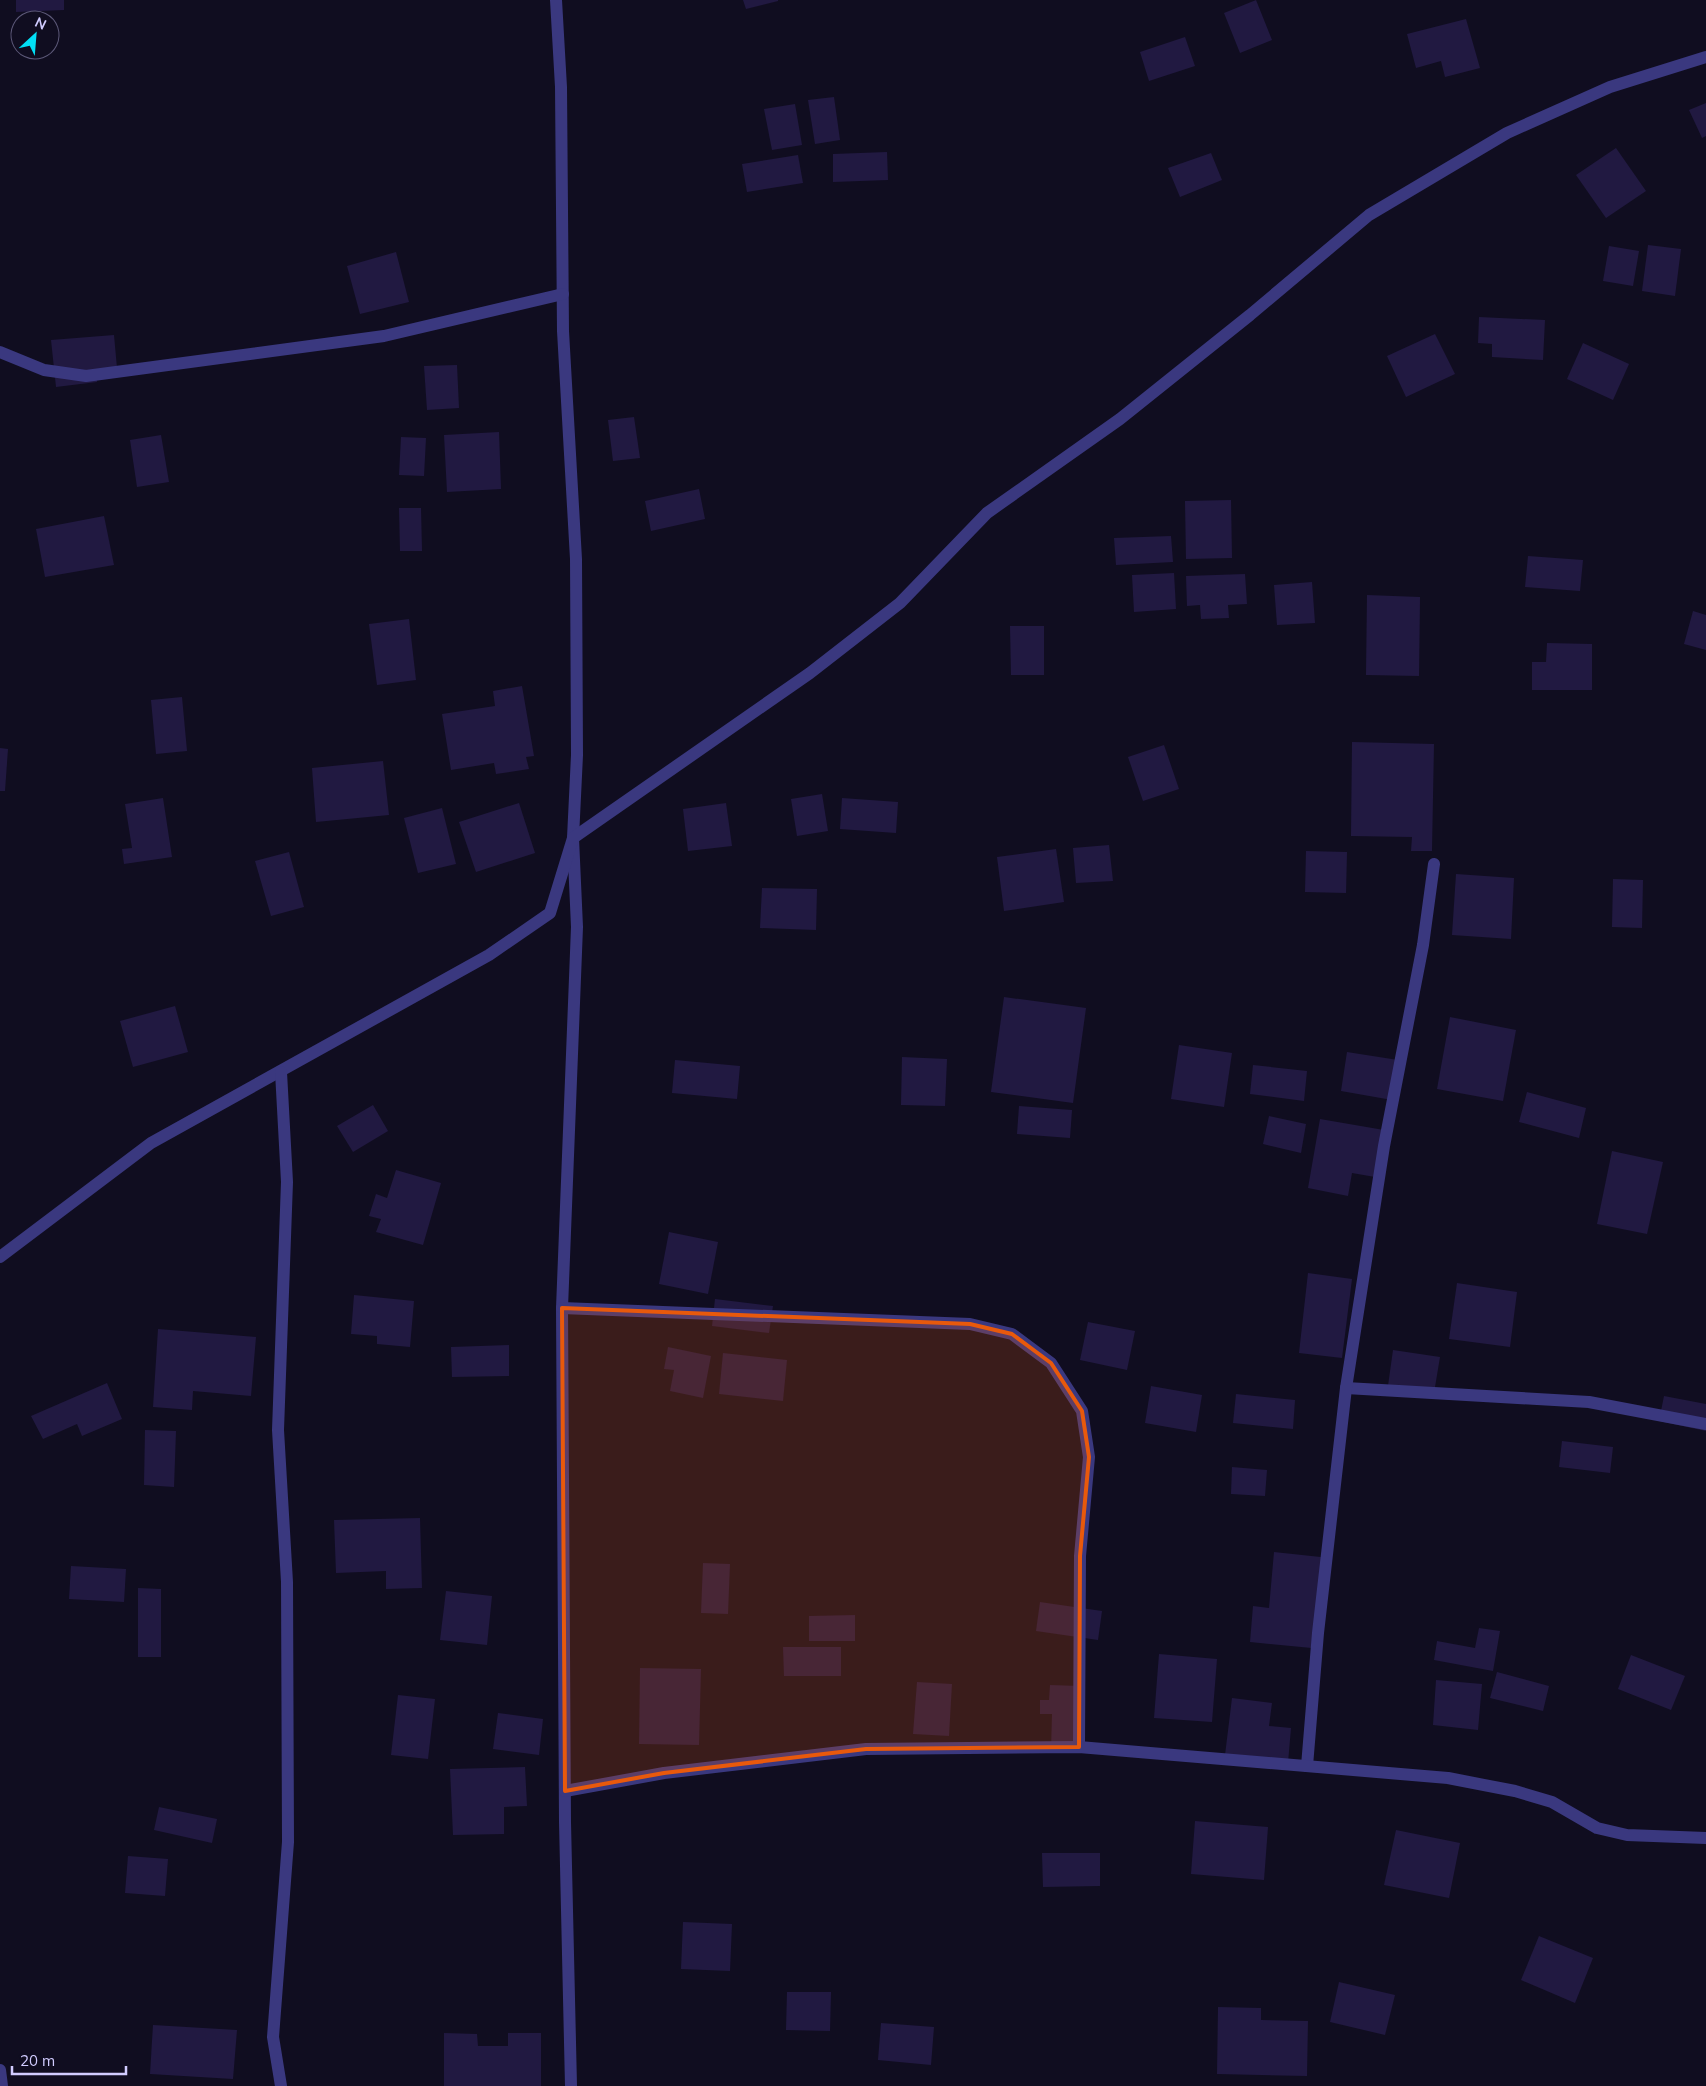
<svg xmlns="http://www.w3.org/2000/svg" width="1706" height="2086" font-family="Mulish,sans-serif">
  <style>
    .building { fill: #211941 }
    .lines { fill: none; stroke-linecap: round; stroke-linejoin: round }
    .minor { stroke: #3a387f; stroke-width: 12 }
    .marked { fill: #e8590c; fill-opacity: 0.2; stroke: #e8590c; stroke-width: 4; stroke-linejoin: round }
  </style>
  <rect width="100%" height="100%" fill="#100d20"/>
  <g class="building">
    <polygon points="16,0 64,0 64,10 16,12"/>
    <polygon points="743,0 778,0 778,1 746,9"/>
    <polygon points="1256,0 1272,40 1240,53 1224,13"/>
    <polygon points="1466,19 1480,68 1445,77 1441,61 1416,68 1407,34"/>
    <polygon points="1185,37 1195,66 1149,81 1140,52"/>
    <polygon points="834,97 840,140 815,144 808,100"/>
    <polygon points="1706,103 1706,136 1702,138 1689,110"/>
    <polygon points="795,104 802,145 772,150 764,109"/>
    <polygon points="1616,148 1646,191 1606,218 1576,175"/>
    <polygon points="887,152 888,180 833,182 833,154"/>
    <polygon points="1211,153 1222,180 1180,197 1168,168"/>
    <polygon points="798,155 803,183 747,192 742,164"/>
    <polygon points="1648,245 1681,249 1675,296 1642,291"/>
    <polygon points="1609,246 1639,251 1633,286 1603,281"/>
    <polygon points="396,252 409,302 360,314 347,266"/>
    <polygon points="1479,317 1545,320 1543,360 1492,357 1492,344 1478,343"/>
    <polygon points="1435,334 1455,374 1406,397 1387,356"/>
    <polygon points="114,335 117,368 96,370 97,382 56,387 51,340"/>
    <polygon points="1583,343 1629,364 1613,400 1567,379"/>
    <polygon points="457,365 459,408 427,410 424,366"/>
    <polygon points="634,417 640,458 613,461 608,420"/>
    <polygon points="499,432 501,489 447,492 444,435"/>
    <polygon points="161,435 169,482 137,487 130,440"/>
    <polygon points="401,437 426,438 424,476 399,475"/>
    <polygon points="699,489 705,519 651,531 645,501"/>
    <polygon points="1231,500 1232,558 1186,559 1185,501"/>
    <polygon points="399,508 421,508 422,551 400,551"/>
    <polygon points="104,516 114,565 45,577 36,529"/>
    <polygon points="1171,536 1173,562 1116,565 1114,538"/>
    <polygon points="1528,556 1583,560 1580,591 1525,587"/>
    <polygon points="1174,573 1176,609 1134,612 1132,575"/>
    <polygon points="1245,574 1247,604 1228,605 1229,618 1201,619 1200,605 1187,606 1186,576"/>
    <polygon points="1312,582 1315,623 1277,625 1274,585"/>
    <polygon points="1367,595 1420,597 1419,676 1366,675"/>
    <polygon points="1693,611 1706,615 1706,650 1684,644"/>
    <polygon points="409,619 416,680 377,685 369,624"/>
    <polygon points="1010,626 1044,626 1044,675 1011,675"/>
    <polygon points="1547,643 1592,644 1592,690 1532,690 1532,662 1546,662"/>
    <polygon points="522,686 534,756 526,757 529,769 496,774 494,763 451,770 442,714 495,706 493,691"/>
    <polygon points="182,697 187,751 156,754 151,700"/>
    <polygon points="1352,742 1434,744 1432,851 1411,851 1412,837 1351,836"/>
    <polygon points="1164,745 1179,789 1143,801 1128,757"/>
    <polygon points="0,748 8,749 5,791 0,791"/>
    <polygon points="383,761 389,815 316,822 312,768"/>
    <polygon points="822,794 828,831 797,836 791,799"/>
    <polygon points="163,798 172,857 124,864 122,849 132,848 125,804"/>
    <polygon points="842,798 898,802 896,833 840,829"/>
    <polygon points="519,803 535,853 476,872 459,822"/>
    <polygon points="726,803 732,846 688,851 683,809"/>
    <polygon points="442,808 456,864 418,873 404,818"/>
    <polygon points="1109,845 1113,881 1076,883 1073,848"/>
    <polygon points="1056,849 1064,902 1004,911 997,857"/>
    <polygon points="1306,851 1347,852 1346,893 1305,892"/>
    <polygon points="289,852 304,907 271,916 255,861"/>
    <polygon points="1456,874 1514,878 1511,939 1452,935"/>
    <polygon points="1613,879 1643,880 1642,928 1612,927"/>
    <polygon points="762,888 817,889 816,930 760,928"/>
    <polygon points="1004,997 1086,1008 1073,1103 991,1092"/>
    <polygon points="175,1006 188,1052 133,1067 120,1021"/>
    <polygon points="1450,1017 1516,1030 1503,1101 1437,1089"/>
    <polygon points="1179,1045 1232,1053 1224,1107 1171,1099"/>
    <polygon points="1347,1052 1398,1060 1392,1100 1341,1091"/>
    <polygon points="902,1057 947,1059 945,1106 901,1105"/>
    <polygon points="675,1060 740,1066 737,1099 672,1093"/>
    <polygon points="1253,1065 1307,1071 1304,1101 1250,1094"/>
    <polygon points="1527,1092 1586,1108 1579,1138 1519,1122"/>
    <polygon points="373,1105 388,1131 353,1152 337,1126"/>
    <polygon points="1019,1106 1072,1110 1070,1138 1017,1134"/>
    <polygon points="1269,1116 1306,1124 1301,1153 1263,1144"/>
    <polygon points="1320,1119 1384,1130 1375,1177 1352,1173 1348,1196 1308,1188"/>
    <polygon points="1612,1151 1663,1162 1647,1234 1597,1224"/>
    <polygon points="396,1170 441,1183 423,1245 376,1232 381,1219 369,1216 376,1194 387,1198"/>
    <polygon points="669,1232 718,1242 708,1294 659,1284"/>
    <polygon points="1308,1273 1352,1279 1342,1358 1299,1353"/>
    <polygon points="1457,1283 1517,1292 1510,1347 1449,1339"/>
    <polygon points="354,1295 414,1301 410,1347 377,1344 377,1336 351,1334"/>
    <polygon points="715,1299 773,1306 769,1333 712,1326"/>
    <polygon points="1088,1322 1135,1331 1127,1370 1080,1360"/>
    <polygon points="158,1329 256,1337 251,1396 193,1391 192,1410 153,1407"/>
    <polygon points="509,1345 509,1376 452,1377 451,1347"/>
    <polygon points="668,1347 711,1356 703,1398 670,1391 674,1370 664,1369"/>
    <polygon points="1393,1350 1440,1357 1433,1399 1387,1393"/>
    <polygon points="723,1353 787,1360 783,1401 719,1394"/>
    <polygon points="107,1383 122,1419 82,1436 77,1424 43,1439 31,1416"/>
    <polygon points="1151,1386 1202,1395 1196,1432 1145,1423"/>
    <polygon points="1236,1394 1295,1400 1293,1429 1233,1423"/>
    <polygon points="1664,1396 1706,1404 1706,1431 1659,1421"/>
    <polygon points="145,1430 176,1431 174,1487 144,1485"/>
    <polygon points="1562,1441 1613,1447 1610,1473 1559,1467"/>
    <polygon points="1232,1467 1267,1470 1265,1496 1231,1494"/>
    <polygon points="420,1518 422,1588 386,1589 386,1571 336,1573 334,1520"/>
    <polygon points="1274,1552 1330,1558 1322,1649 1250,1642 1253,1606 1269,1608"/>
    <polygon points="703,1563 730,1564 728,1614 701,1613"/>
    <polygon points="71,1566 126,1569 124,1602 69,1599"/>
    <polygon points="138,1588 161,1589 161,1657 138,1657"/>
    <polygon points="446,1591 492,1596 487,1645 440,1640"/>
    <polygon points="1040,1602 1102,1611 1098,1640 1036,1631"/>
    <polygon points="855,1615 855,1641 809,1641 809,1616"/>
    <polygon points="1479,1628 1500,1631 1493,1671 1434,1660 1437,1641 1475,1648"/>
    <polygon points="783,1647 841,1647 841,1676 784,1676"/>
    <polygon points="1159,1654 1217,1659 1212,1722 1154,1718"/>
    <polygon points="1631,1655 1685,1676 1671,1710 1618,1689"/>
    <polygon points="640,1668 701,1669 699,1745 639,1744"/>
    <polygon points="1497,1672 1549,1686 1543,1711 1490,1698"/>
    <polygon points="1436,1680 1482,1684 1478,1730 1433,1725"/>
    <polygon points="917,1682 952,1684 949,1736 913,1734"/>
    <polygon points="1050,1685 1080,1686 1077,1751 1051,1749 1052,1714 1040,1714 1040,1700 1049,1700"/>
    <polygon points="398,1695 435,1699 428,1759 391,1755"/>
    <polygon points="1232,1698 1272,1703 1269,1726 1291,1728 1288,1763 1225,1755"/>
    <polygon points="498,1713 543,1719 539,1755 493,1749"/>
    <polygon points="525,1767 527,1806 504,1807 504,1834 453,1835 450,1769"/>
    <polygon points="159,1807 217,1819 212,1843 154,1830"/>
    <polygon points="1195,1821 1268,1827 1264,1880 1191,1874"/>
    <polygon points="1396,1830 1460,1843 1449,1898 1384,1885"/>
    <polygon points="1042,1853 1100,1853 1100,1886 1043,1887"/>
    <polygon points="128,1856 168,1859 165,1896 125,1893"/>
    <polygon points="683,1922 732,1924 730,1971 681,1969"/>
    <polygon points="1539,1936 1593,1958 1575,2003 1521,1980"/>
    <polygon points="1339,1982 1395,1995 1385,2035 1330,2022"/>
    <polygon points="787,1992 831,1992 830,2031 786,2030"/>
    <polygon points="1218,2007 1261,2008 1261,2020 1308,2021 1307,2076 1217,2074"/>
    <polygon points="881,2023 934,2027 931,2065 878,2060"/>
    <polygon points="153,2025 237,2030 233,2079 150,2074"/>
    <polygon points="444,2033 477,2034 478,2046 508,2046 508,2033 541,2033 541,2086 444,2086"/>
  </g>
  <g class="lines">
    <g class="minor">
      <polyline points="556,0 561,87 563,331 576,559 577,755 573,838 577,927 562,1308 565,1822 571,2086"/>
      <polyline points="0,352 44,370 86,376 384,336 563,294"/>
      <polyline points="0,1257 151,1143 489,955 550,913 573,838 810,673 900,603 987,513 1120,419 1250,315 1369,215 1507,133 1610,87 1706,57"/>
      <polyline points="562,1308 970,1324 1012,1334 1051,1363 1082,1411 1089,1457 1080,1556 1079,1747"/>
      <polyline points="1346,1388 1589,1402 1706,1424"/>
      <polyline points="1307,1766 1318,1633 1346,1388 1384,1146 1423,945 1434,864"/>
      <polyline points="565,1791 664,1773 866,1749 1079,1747 1448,1778 1515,1791 1552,1802 1597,1828 1627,1835 1706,1838"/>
      <polyline points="0,2070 2,2086"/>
      <polyline points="281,2086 273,2037 288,1842 287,1582 278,1430 287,1182 281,1072"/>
    </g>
  </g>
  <path class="marked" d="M562 1308 970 1324 1012 1334 1051 1363 1082 1411 1089 1457 1080 1556 1079 1747 866 1749 664 1773 565 1791Z"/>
  <g transform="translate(35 35) rotate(26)"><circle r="24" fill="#100d20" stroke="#5d5979"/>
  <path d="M0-4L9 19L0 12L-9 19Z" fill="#02dff5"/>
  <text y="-8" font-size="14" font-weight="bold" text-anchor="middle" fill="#d1ccff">N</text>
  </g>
  <path d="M12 2066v8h114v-8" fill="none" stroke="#d1ccff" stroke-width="2.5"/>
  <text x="20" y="2066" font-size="15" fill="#d1ccff" stroke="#100d20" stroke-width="4" paint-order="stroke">20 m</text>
</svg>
